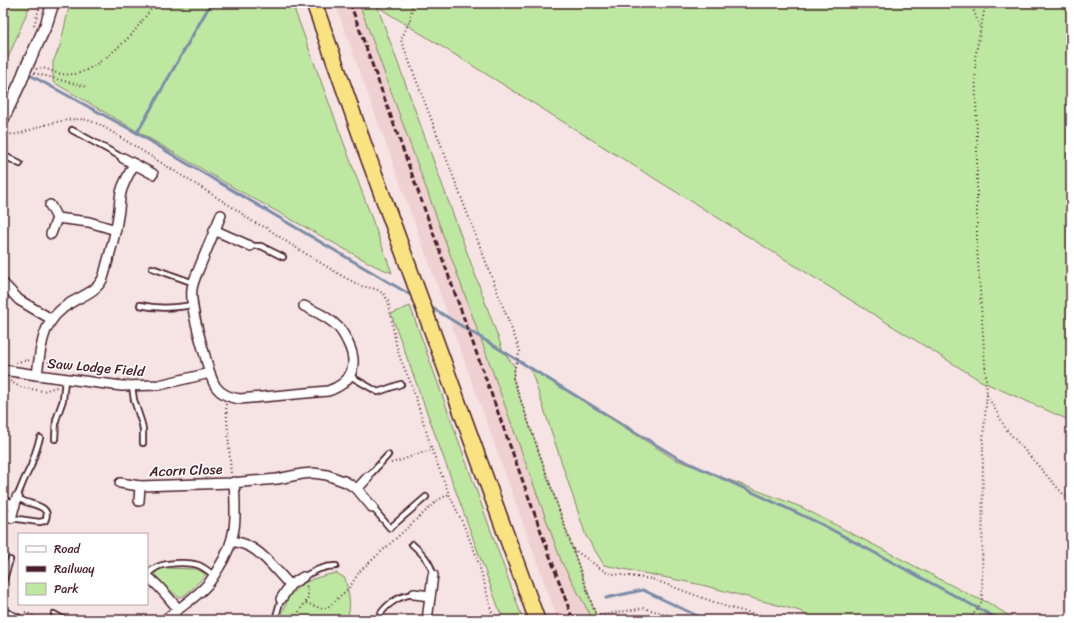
<svg xmlns="http://www.w3.org/2000/svg" width="1074" height="623" font-family="Sriracha,sans-serif">
  <style>
    .built { fill: #eed1d0 }
    .green { fill: #bee7a2; stroke: #848366 }
    .lines { fill: none; stroke-linecap: round; stroke-linejoin: round }
    .stream { stroke: #7c8ca8; stroke-width: 3 }
    .service-casing { stroke: #4a1f2b; stroke-width: 8 }
    .minor-casing { stroke: #4a1f2b; stroke-width: 12 }
    .tertiary-casing { stroke: #4a1f2b; stroke-width: 14 }
    .trunk-casing { stroke: #4a1f2b; stroke-width: 18 }
    .path { stroke: #4a1f2b; stroke-width: 2; stroke-dasharray: 1 3; stroke-linecap: butt }
    .service { stroke: #fff; stroke-width: 4.5 }
    .minor { stroke: #fff; stroke-width: 9 }
    .tertiary { stroke: #fff; stroke-width: 11 }
    .trunk { stroke: #f8e281; stroke-width: 15 }
    .rail { stroke: #4a1f2b; stroke-width: 3; stroke-dasharray: 6 3; stroke-linecap: butt }
    .labels { text-anchor: middle; stroke-width: 3; stroke-linejoin: round; paint-order: stroke }
    .street-label { font-size: 14px; fill: #4a1f2b; stroke: #fff }
  </style>
  <rect width="100%" height="100%" fill="#f5e4e3"/>
  <filter id="ink" filterUnits="userSpaceOnUse"><feTurbulence type="fractalNoise" baseFrequency=".025" numOctaves="2"/><feDisplacementMap in="SourceGraphic" scale="8" xChannelSelector="R" yChannelSelector="G"/><feConvolveMatrix kernelMatrix="1 2 1 2 8 2 1 2 1" color-interpolation-filters="sRGB"/></filter>
  <g filter="url(#ink)">
    <polygon class="built" points="335,3 376,3 593,620 558,620"/>
    <g class="green">
      <polygon points="3,3 31,3 8,58 3,55"/>
      <polygon points="70,3 292,3 392,273 375,266 231,186 53,82 53,62 60,46"/>
      <polygon points="359,3 376,3 503,351 515,367 513,378 596,615 593,620 562,563"/>
      <polygon points="377,3 1071,3 1071,421 981,381 378,7"/>
      <polygon points="410,306 523,620 503,620 391,314"/>
      <polygon points="530,367 674,459 801,507 974,597 987,602 1016,620 813,620 800,611 702,585 604,565 586,536"/>
      <path d="M165 568 196 569 206 574C202 579 185 598 179 597 175 596 173 592 171 590L169 591 155 577C155 570 159 569 165 568Z"/>
      <path d="M336 573 345 578C348 592 353 607 346 620H280C283 613 285 606 288 599 299 581 317 577 336 573Z"/>
    </g>
    <g class="lines">
      <g class="stream">
        <polyline points="3,60 7,63"/>
        <polyline points="28,74 137,133 181,160 414,297"/>
        <polyline points="137,133 211,3"/>
        <polyline points="429,306 676,457 821,524 1000,620"/>
        <polyline points="606,598 643,590 706,620"/>
      </g>
      <g class="service-casing">
        <g id="service">
          <polyline points="72,130 123,158"/>
          <polyline points="3,155 20,164"/>
          <polyline points="250,246 261,246 283,257"/>
          <polyline points="152,268 194,283"/>
          <path d="M140 305C157 309 176 308 193 305"/>
          <polyline points="350,376 378,392 401,384"/>
          <polyline points="132,386 134,400 142,424 143,430 143,443"/>
          <polyline points="55,439 56,420 63,400 65,379"/>
          <polyline points="368,477 388,455"/>
          <polyline points="373,508 390,528 426,497"/>
          <path d="M11 518 39 522 45 521C52 507 35 505 26 502 23 501 20 499 17 497L24 480 31 466 40 438"/>
          <path d="M412 544C422 553 431 562 433 575"/>
          <path d="M147 576C149 573 151 570 154 569 162 562 188 562 198 565 204 567 209 572 214 575"/>
          <path d="M303 577C314 571 323 566 336 566"/>
          <polyline points="3,582 10,560"/>
          <path d="M381 613C389 602 402 595 414 594"/>
          <polyline points="54,614 65,620"/>
          <polyline points="275,620 281,599"/>
        </g>
      </g>
      <g class="minor-casing">
        <g id="minor">
          <polyline points="123,158 153,174"/>
          <polyline points="50,205 57,218 89,222 116,230"/>
          <path d="M221 215C214 232 207 249 200 266 197 274 193 281 192 289 190 307 200 338 205 356 208 366 210 378 216 387 222 395 231 398 240 399L328 391C352 383 359 365 348 343 345 337 343 332 338 327 329 317 316 312 304 306"/>
          <polyline points="214,230 250,246"/>
          <polyline points="51,234 57,218"/>
          <polyline points="3,283 19,300 51,319"/>
          <polyline points="3,370 37,375 122,386 159,385 210,373"/>
          <path d="M37 375C41 344 42 319 72 302 84 295 97 291 103 278 105 273 106 266 108 260 112 246 116 231 118 216 120 207 119 197 122 189 125 180 130 172 134 164"/>
          <polyline points="120,483 140,486 231,483 277,479 302,474 313,473 327,475 346,482 357,489 373,508"/>
          <polyline points="357,489 368,477"/>
          <polyline points="139,501 140,486"/>
          <polyline points="3,502 15,505"/>
          <polyline points="11,518 17,497"/>
          <path d="M232 541C237 542 243 543 248 546 264 553 278 573 290 585"/>
          <path d="M147 576C159 585 168 597 178 609"/>
          <polyline points="414,594 430,596"/>
          <polyline points="281,599 290,585 303,577"/>
          <path d="M165 620C178 608 196 598 208 584 212 579 215 574 218 569 238 538 236 517 234 482"/>
          <polyline points="427,620 433,575"/>
        </g>
      </g>
      <g class="tertiary-casing">
        <g id="tertiary">
          <polyline points="3,119 21,81 25,70 46,25 53,3"/>
          <polyline points="3,614 17,620"/>
        </g>
      </g>
      <g class="trunk-casing">
        <polyline id="trunk" points="314,3 366,151 423,306 537,620"/>
      </g>
      <g class="path">
        <polyline points="413,3 410,20 401,40 520,351 515,367 513,378 596,616 644,608 668,615 677,620"/>
        <polyline points="971,3 980,28"/>
        <polyline points="34,25 41,3"/>
        <path d="M36 69C47 66 52 73 62 74 66 75 71 74 75 74 92 71 120 47 132 34 140 24 148 13 156 3"/>
        <polyline points="34,73 87,87"/>
        <path d="M3 132C15 138 25 131 36 128 50 123 72 117 87 120 91 121 95 123 99 124L237 210 253 222 267 228 290 244 342 276 361 286 376 289 384 294 388 301 396 344 400 358 412 386 432 450 449 494 464 526 476 555 484 582 494 620"/>
        <polyline points="16,362 30,360"/>
        <polyline points="48,362 62,367 66,369"/>
        <polyline points="10,381 20,387 43,391 57,387"/>
        <polyline points="987,395 1006,429 1071,503"/>
        <polyline points="226,404 231,474"/>
        <path d="M391 463C405 460 418 453 432 450"/>
        <polyline points="573,549 607,573 652,579 730,608 781,620"/>
        <polyline points="306,603 323,609 328,607 334,602 349,588 360,571 438,500 449,494"/>
        <polyline points="25,612 42,620"/>
        <path d="M298 620C296 605 314 604 306 585"/>
        <polyline points="970,620 982,601 983,439 987,394 977,246 977,140 975,58 984,12 988,3"/>
      </g>
      <use href="#service" class="service"/>
      <use href="#minor" class="minor"/>
      <use href="#tertiary" class="tertiary"/>
      <use href="#trunk" class="trunk"/>
      <polyline class="rail" points="350,3 573,620"/>
    </g>
  </g>
  <g class="labels">
    <g class="street-label">
      <text transform="translate(96 367) rotate(5)" y="5">Saw Lodge Field</text>
      <text transform="translate(186 470) rotate(-2)" y="5">Acorn Close</text>
    </g>
  </g>
  <rect width="1074" height="623" fill="none" stroke="#fff" stroke-width="16"/>
  <rect x="8" y="8" width="1058" height="607" fill="none" stroke="#4a1f2b" stroke-width="1.5" filter="url(#ink)"/>
  <rect x="18" y="533" width="130" height="72" fill="#ffffff" stroke="#b7a5aa"/>
  <rect x="26" y="546" width="20" height="6" fill="#ffffff" stroke="#b7a5aa"/>
  <text x="54" y="553" font-size="12" fill="#4a1f2b">Road</text>
  <rect x="26" y="566" width="20" height="6" fill="#4a1f2b" stroke="#b7a5aa"/>
  <text x="54" y="573" font-size="12" fill="#4a1f2b">Railway</text>
  <rect x="26" y="583" width="20" height="12" fill="#bee7a2" stroke="#b7a5aa"/>
  <text x="54" y="593" font-size="12" fill="#4a1f2b">Park</text>
</svg>
